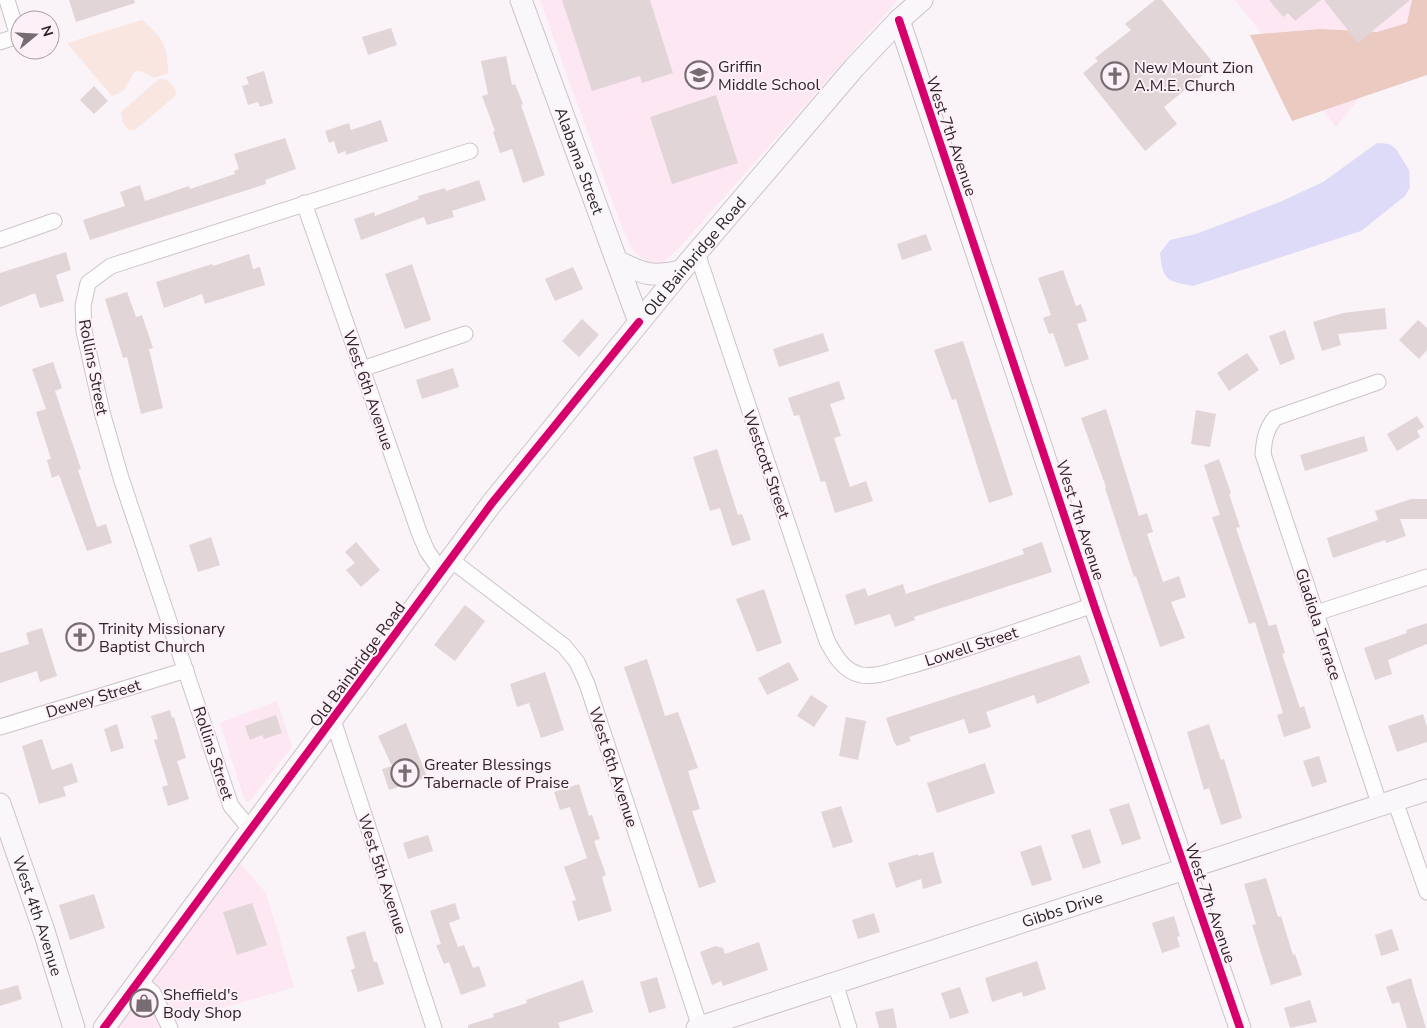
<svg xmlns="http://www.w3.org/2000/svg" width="1427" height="1028" font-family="'Nunito Sans',sans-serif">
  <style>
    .built { fill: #fce7f3 }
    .green { fill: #f9e6e0 }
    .forest { fill: #eacac1 }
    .water { fill: #dddbf8 }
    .building { fill: #e2d5d7 }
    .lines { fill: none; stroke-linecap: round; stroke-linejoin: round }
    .street-casing { stroke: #ccc3c8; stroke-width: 17 }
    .secondary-casing { stroke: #ccc3c8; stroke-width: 23 }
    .street { stroke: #fefdfe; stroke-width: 15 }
    .secondary { stroke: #faf7fa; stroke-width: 21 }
    .cycleway-casing { stroke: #fdf0f7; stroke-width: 11 }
    .cycleway { stroke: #d6006c; stroke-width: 8 }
    .labels { text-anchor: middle; stroke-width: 4; stroke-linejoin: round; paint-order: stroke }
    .poi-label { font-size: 16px; fill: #2f232a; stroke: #fdf0f7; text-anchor: start }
    .street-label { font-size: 16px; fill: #2f232a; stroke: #fdf0f7 }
  </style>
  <rect width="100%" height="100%" fill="#faf3f7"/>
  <g class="built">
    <polygon points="540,0 897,0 897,1 679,248 663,263 652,263 643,259 633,250 621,225"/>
    <polygon points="1235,0 1427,0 1427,13 1336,127"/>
    <polygon points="277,701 292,747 249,802 245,801 220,723"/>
    <polygon points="240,863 266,893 294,987 174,1022 150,982"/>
    <polygon points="144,994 157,1012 162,1028 117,1028"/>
  </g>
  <g class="green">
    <path d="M142 20C163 38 168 46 168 73L154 78 141 71H135L123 91 112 96 67 43Z"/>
    <path d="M159 79C167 78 177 86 176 95L135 130H129L123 123 121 112Z"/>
  </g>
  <polygon class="forest" points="1412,0 1427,0 1427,75 1292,121 1250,35 1320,29 1377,32 1407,23"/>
  <path class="water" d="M1377 143 1389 144 1396 149 1409 170 1410 187 1405 196 1361 231 1193 286C1167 281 1163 281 1160 253L1170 240 1196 234 1280 202 1323 182Z"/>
  <g class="building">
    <polygon points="69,0 134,0 135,3 76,22"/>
    <polygon points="562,0 650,0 673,73 642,83 640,76 592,91"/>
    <polygon points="1155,0 1162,0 1215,65 1164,107 1177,124 1145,151 1083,73 1098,61 1095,58 1131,30 1125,24"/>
    <polygon points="1269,0 1321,0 1295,21 1288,13 1283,17"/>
    <polygon points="1324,0 1410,0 1358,43"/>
    <polygon points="391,28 397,45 368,55 362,37"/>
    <polygon points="506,56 512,85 515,84 523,104 521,105 545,175 523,183 512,149 500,153 493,132 495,131 482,96 488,94 481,61"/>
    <polygon points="264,71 273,103 260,107 258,102 248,105 242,86 249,84 246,77"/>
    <polygon points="94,86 108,101 94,114 80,100"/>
    <polygon points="716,95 738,163 672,184 650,117"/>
    <polygon points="381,120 388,141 346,155 345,151 338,154 334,141 329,143 325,131 349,123 351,130"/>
    <polygon points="285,138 296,169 265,180 266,184 90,240 83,220 125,206 120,192 140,185 145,201 189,186 190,189 235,174 234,171 239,169 234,154"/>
    <polygon points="479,180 486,200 452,211 454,217 427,225 424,217 361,240 354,219 374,212 375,216 419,199 418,196 445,188 446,191"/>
    <polygon points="926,234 932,250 902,260 897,244"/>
    <polygon points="66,252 71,270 56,275 64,301 40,308 35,293 0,307 0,273"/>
    <polygon points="249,254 253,269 260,267 265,285 205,304 202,294 164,308 156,282 212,264 213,266"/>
    <polygon points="412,264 431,320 405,329 385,274"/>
    <polygon points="573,267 583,289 555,301 545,279"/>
    <polygon points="1063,270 1076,306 1081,304 1087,321 1077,324 1089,359 1065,367 1053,333 1049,334 1043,318 1051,315 1038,278"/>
    <polygon points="127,292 136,317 142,315 153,348 149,349 163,408 141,414 127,357 123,358 105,299"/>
    <polygon points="1385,308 1387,329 1338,334 1341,345 1322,351 1313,322 1343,313"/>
    <polygon points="582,319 599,335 579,357 562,341"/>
    <polygon points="1418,320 1427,328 1427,350 1419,359 1399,340"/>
    <polygon points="1285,330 1295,359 1280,365 1269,336"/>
    <polygon points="823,333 829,351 779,367 773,349"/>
    <polygon points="963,341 1013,495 989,503 956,399 952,400 934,350"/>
    <polygon points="1247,353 1259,370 1229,391 1217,373"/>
    <polygon points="53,362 62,388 55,391 81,469 78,470 97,527 106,524 112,543 87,551 59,475 52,478 47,460 51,459 36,412 46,409 32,369"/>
    <polygon points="453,368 459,387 422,399 416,380"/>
    <polygon points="839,381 845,399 830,404 841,436 834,438 850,487 866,481 873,501 835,513 825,481 821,482 799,415 794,416 788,398"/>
    <polygon points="1106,409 1139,516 1147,513 1153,532 1147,534 1163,582 1179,576 1186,597 1171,602 1185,638 1160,647 1136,576 1134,577 1105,488 1106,487 1081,418"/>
    <polygon points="1196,410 1216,414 1210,447 1191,444"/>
    <polygon points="1417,416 1424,427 1417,431 1420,437 1397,451 1387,434"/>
    <polygon points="1364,436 1368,451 1305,471 1300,455"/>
    <polygon points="717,449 738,515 742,514 751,540 732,546 720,508 710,511 693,457"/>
    <polygon points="1219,459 1231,493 1229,494 1240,527 1236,528 1253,578 1269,626 1276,624 1285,653 1282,654 1300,708 1304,706 1311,728 1284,737 1277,715 1283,713 1255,622 1249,624 1212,517 1220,515 1204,465"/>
    <polygon points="1411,499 1427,499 1427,519 1400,519 1406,536 1386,543 1385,540 1333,558 1327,538 1378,520 1375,511"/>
    <polygon points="211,537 220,565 198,572 189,545"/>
    <polygon points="356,542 380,570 361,587 346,570 355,563 345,552"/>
    <polygon points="1042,542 1052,572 914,617 915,620 895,627 890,614 855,625 845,595 865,588 868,596 903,584 906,594 1024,554 1022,549"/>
    <polygon points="764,589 782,643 757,652 736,599"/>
    <polygon points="465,605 485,621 455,661 434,645"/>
    <polygon points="1427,623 1427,644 1388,660 1392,674 1375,680 1364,648 1407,633 1406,630"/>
    <polygon points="42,628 57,676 40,682 37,671 0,683 0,653 29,644 26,633"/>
    <polygon points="1080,655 1090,683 1037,704 1034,695 986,712 991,727 969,734 964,719 909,737 911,741 897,746 894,742 886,718"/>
    <polygon points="647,659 665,716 678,712 698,768 688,771 700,809 692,811 716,882 699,888 624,667"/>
    <polygon points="789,662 799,680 767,695 758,678"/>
    <polygon points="545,672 564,730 541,738 529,703 517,707 510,684"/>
    <polygon points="811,695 828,706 814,727 797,716"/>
    <polygon points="170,710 172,718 174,717 186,758 177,761 189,799 168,806 162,787 168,785 154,740 158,739 151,716"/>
    <polygon points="1423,714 1427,727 1427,742 1397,752 1388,726"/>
    <polygon points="276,715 282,733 264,739 262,735 250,740 245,726"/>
    <polygon points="846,717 866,721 858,760 839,756"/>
    <polygon points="406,723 427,777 389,790 382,769 392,766 378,736"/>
    <polygon points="117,724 124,748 111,752 104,729"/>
    <polygon points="1209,724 1221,760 1224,759 1242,818 1221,825 1209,788 1204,790 1187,732"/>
    <polygon points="42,739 52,770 72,763 78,782 63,787 66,796 39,804 22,746"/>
    <polygon points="1319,756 1327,782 1312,787 1303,761"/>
    <polygon points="985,763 995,793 937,813 927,783"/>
    <polygon points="579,784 589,816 592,815 600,839 594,841 606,875 602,877 612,911 578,921 572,901 576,900 564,867 587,858 570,807 560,810 554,792"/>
    <polygon points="1129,803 1141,839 1122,845 1109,809"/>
    <polygon points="841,806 853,842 833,848 821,812"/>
    <polygon points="1090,829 1101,863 1083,869 1071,835"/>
    <polygon points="428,835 433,851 408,859 403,843"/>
    <polygon points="1041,845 1052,880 1032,886 1020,852"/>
    <polygon points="933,852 942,883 923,889 921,879 896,888 888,863 918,854 918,856"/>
    <polygon points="1266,878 1278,917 1281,916 1293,955 1295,954 1302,975 1271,985 1252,925 1256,924 1244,884"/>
    <polygon points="94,894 105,928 70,940 59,905"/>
    <polygon points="252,903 267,945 237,955 223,912"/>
    <polygon points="455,903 460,919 449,923 458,947 464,945 473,968 479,966 486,986 461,995 449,962 444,964 436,945 441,944 430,911"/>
    <polygon points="874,913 880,932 858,939 852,920"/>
    <polygon points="1174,916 1180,936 1177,937 1180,947 1162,953 1152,923"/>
    <polygon points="1392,929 1399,950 1381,956 1375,935"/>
    <polygon points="365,931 374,962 377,962 384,984 358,992 351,970 355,968 346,937"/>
    <polygon points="759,942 768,970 723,986 721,981 712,985 700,952 715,946 723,948 725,954"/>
    <polygon points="1037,961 1046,989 1023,997 1022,992 992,1002 985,978"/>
    <polygon points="657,977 666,1008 649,1013 640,982"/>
    <polygon points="1411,978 1416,996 1426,1028 1407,1028 1399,1002 1392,1004 1386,987"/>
    <polygon points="583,980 593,1012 558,1023 560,1028 468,1028 468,1025 494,1017 493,1014 527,1003 526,1000"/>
    <polygon points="18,985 22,999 0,1006 0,990"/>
    <polygon points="960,987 969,1013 950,1019 941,993"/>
    <polygon points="1310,1000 1317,1022 1290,1028 1284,1008"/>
    <polygon points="893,1008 897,1028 879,1028 875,1012"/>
  </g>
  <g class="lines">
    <g class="street-casing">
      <g id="street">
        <polyline points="0,42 18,36 7,0"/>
        <polyline points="304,203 419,532 427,551 442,572"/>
        <polyline points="0,240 54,221"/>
        <path d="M697 253 827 641C834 654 843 671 861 675 878 678 896 669 913 665 974 647 1034 625 1094 605"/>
        <polyline points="362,369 465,334"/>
        <path d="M1378 382 1275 418C1266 429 1264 440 1263 454L1380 806"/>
        <polyline points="451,560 564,646 577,662 587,684 700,1027"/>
        <polyline points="1316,613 1427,577"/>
        <polyline points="333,720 434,1028"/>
        <polyline points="0,727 186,670"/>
        <polyline points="1395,801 1427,892"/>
        <polyline points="251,830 231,806 121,478 102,412 84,331 83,306 88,283 111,266 470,151"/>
        <polyline points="140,981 153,993 170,1028"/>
        <polyline points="835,983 849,1028"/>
      </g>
    </g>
    <g class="secondary-casing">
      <g id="secondary">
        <path id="s1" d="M521 0 639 322"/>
        <polyline points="899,20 1094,605 1240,1028"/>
        <path d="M619 262C645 275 652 277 681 271"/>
        <path id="s2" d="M0 804 44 931 74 1028"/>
        <path id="s3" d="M104 1028 492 503 681 271 854 68 899 20 922 0"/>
        <path id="s4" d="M697 1028 1427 790"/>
      </g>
    </g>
    <use href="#street" class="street"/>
    <use href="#secondary" class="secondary"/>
    <g class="cycleway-casing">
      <g id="cycleway">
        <polyline points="899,20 1094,605 1240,1028"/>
        <polyline points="104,1028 492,503 639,322"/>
      </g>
    </g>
    <use href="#cycleway" class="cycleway"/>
  </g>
  <defs>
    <g id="school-ring" transform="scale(1.4375)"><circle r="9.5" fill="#fdf0f7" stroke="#766c72" stroke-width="1.5"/><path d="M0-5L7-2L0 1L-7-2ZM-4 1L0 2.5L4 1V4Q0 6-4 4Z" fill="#766c72"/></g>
    <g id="church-ring" transform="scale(1.4375)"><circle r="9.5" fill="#fdf0f7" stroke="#766c72" stroke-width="1.5"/><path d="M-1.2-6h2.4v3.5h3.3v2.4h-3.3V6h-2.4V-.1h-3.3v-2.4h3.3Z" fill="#766c72"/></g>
    <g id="shop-ring" transform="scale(1.4375)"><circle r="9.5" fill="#fdf0f7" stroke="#766c72" stroke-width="1.5"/><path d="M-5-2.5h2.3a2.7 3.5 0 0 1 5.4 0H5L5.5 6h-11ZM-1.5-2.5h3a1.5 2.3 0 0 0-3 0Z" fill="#766c72"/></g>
  </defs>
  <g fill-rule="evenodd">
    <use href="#school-ring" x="699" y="75"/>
    <use href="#church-ring" x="1115" y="76"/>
    <use href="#church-ring" x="80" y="637"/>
    <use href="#church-ring" x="405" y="773"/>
    <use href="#shop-ring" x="144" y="1003"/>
  </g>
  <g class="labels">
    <g class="poi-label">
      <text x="718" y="72">Griffin<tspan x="718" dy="18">Middle School</tspan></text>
      <text x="1134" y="73">New Mount Zion<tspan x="1134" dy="18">A.M.E. Church</tspan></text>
      <text x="99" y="634">Trinity Missionary<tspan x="99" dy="18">Baptist Church</tspan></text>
      <text x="424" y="770">Greater Blessings<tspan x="424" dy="18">Tabernacle of Praise</tspan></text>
      <text x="163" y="1000">Sheffield's<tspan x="163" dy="18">Body Shop</tspan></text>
    </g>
    <g class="street-label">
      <text transform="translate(952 136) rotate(71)" y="6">West 7th Avenue</text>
      <text dy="6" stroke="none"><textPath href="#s1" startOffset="171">Alabama Street</textPath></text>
      <text dy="6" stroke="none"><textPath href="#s3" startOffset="972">Old Bainbridge Road</textPath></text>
      <text transform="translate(94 367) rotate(79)" y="6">Rollins Street</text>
      <text transform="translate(369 390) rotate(71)" y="6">West 6th Avenue</text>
      <text transform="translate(767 464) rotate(71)" y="6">Westcott Street</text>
      <text transform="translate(1081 520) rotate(72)" y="6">West 7th Avenue</text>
      <text transform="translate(1319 624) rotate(72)" y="6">Gladiola Terrace</text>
      <text transform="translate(971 646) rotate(-18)" y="6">Lowell Street</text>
      <text transform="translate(357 664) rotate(-54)" y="6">Old Bainbridge Road</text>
      <text transform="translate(93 698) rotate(-17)" y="6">Dewey Street</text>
      <text transform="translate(214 753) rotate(72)" y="6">Rollins Street</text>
      <text transform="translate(614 767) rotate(72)" y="6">West 6th Avenue</text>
      <text transform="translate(383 874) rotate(72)" y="6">West 5th Avenue</text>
      <text transform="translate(1211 903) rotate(71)" y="6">West 7th Avenue</text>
      <text dy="6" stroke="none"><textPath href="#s4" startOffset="384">Gibbs Drive</textPath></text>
      <text dy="6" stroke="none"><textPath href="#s2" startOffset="118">West 4th Avenue</textPath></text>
    </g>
  </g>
  <g transform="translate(35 35) rotate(72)"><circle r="24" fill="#fdf0f7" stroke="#ab9ea5"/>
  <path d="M0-4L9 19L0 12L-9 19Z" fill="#766c72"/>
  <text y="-8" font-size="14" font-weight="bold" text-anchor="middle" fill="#2f232a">N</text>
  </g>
</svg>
